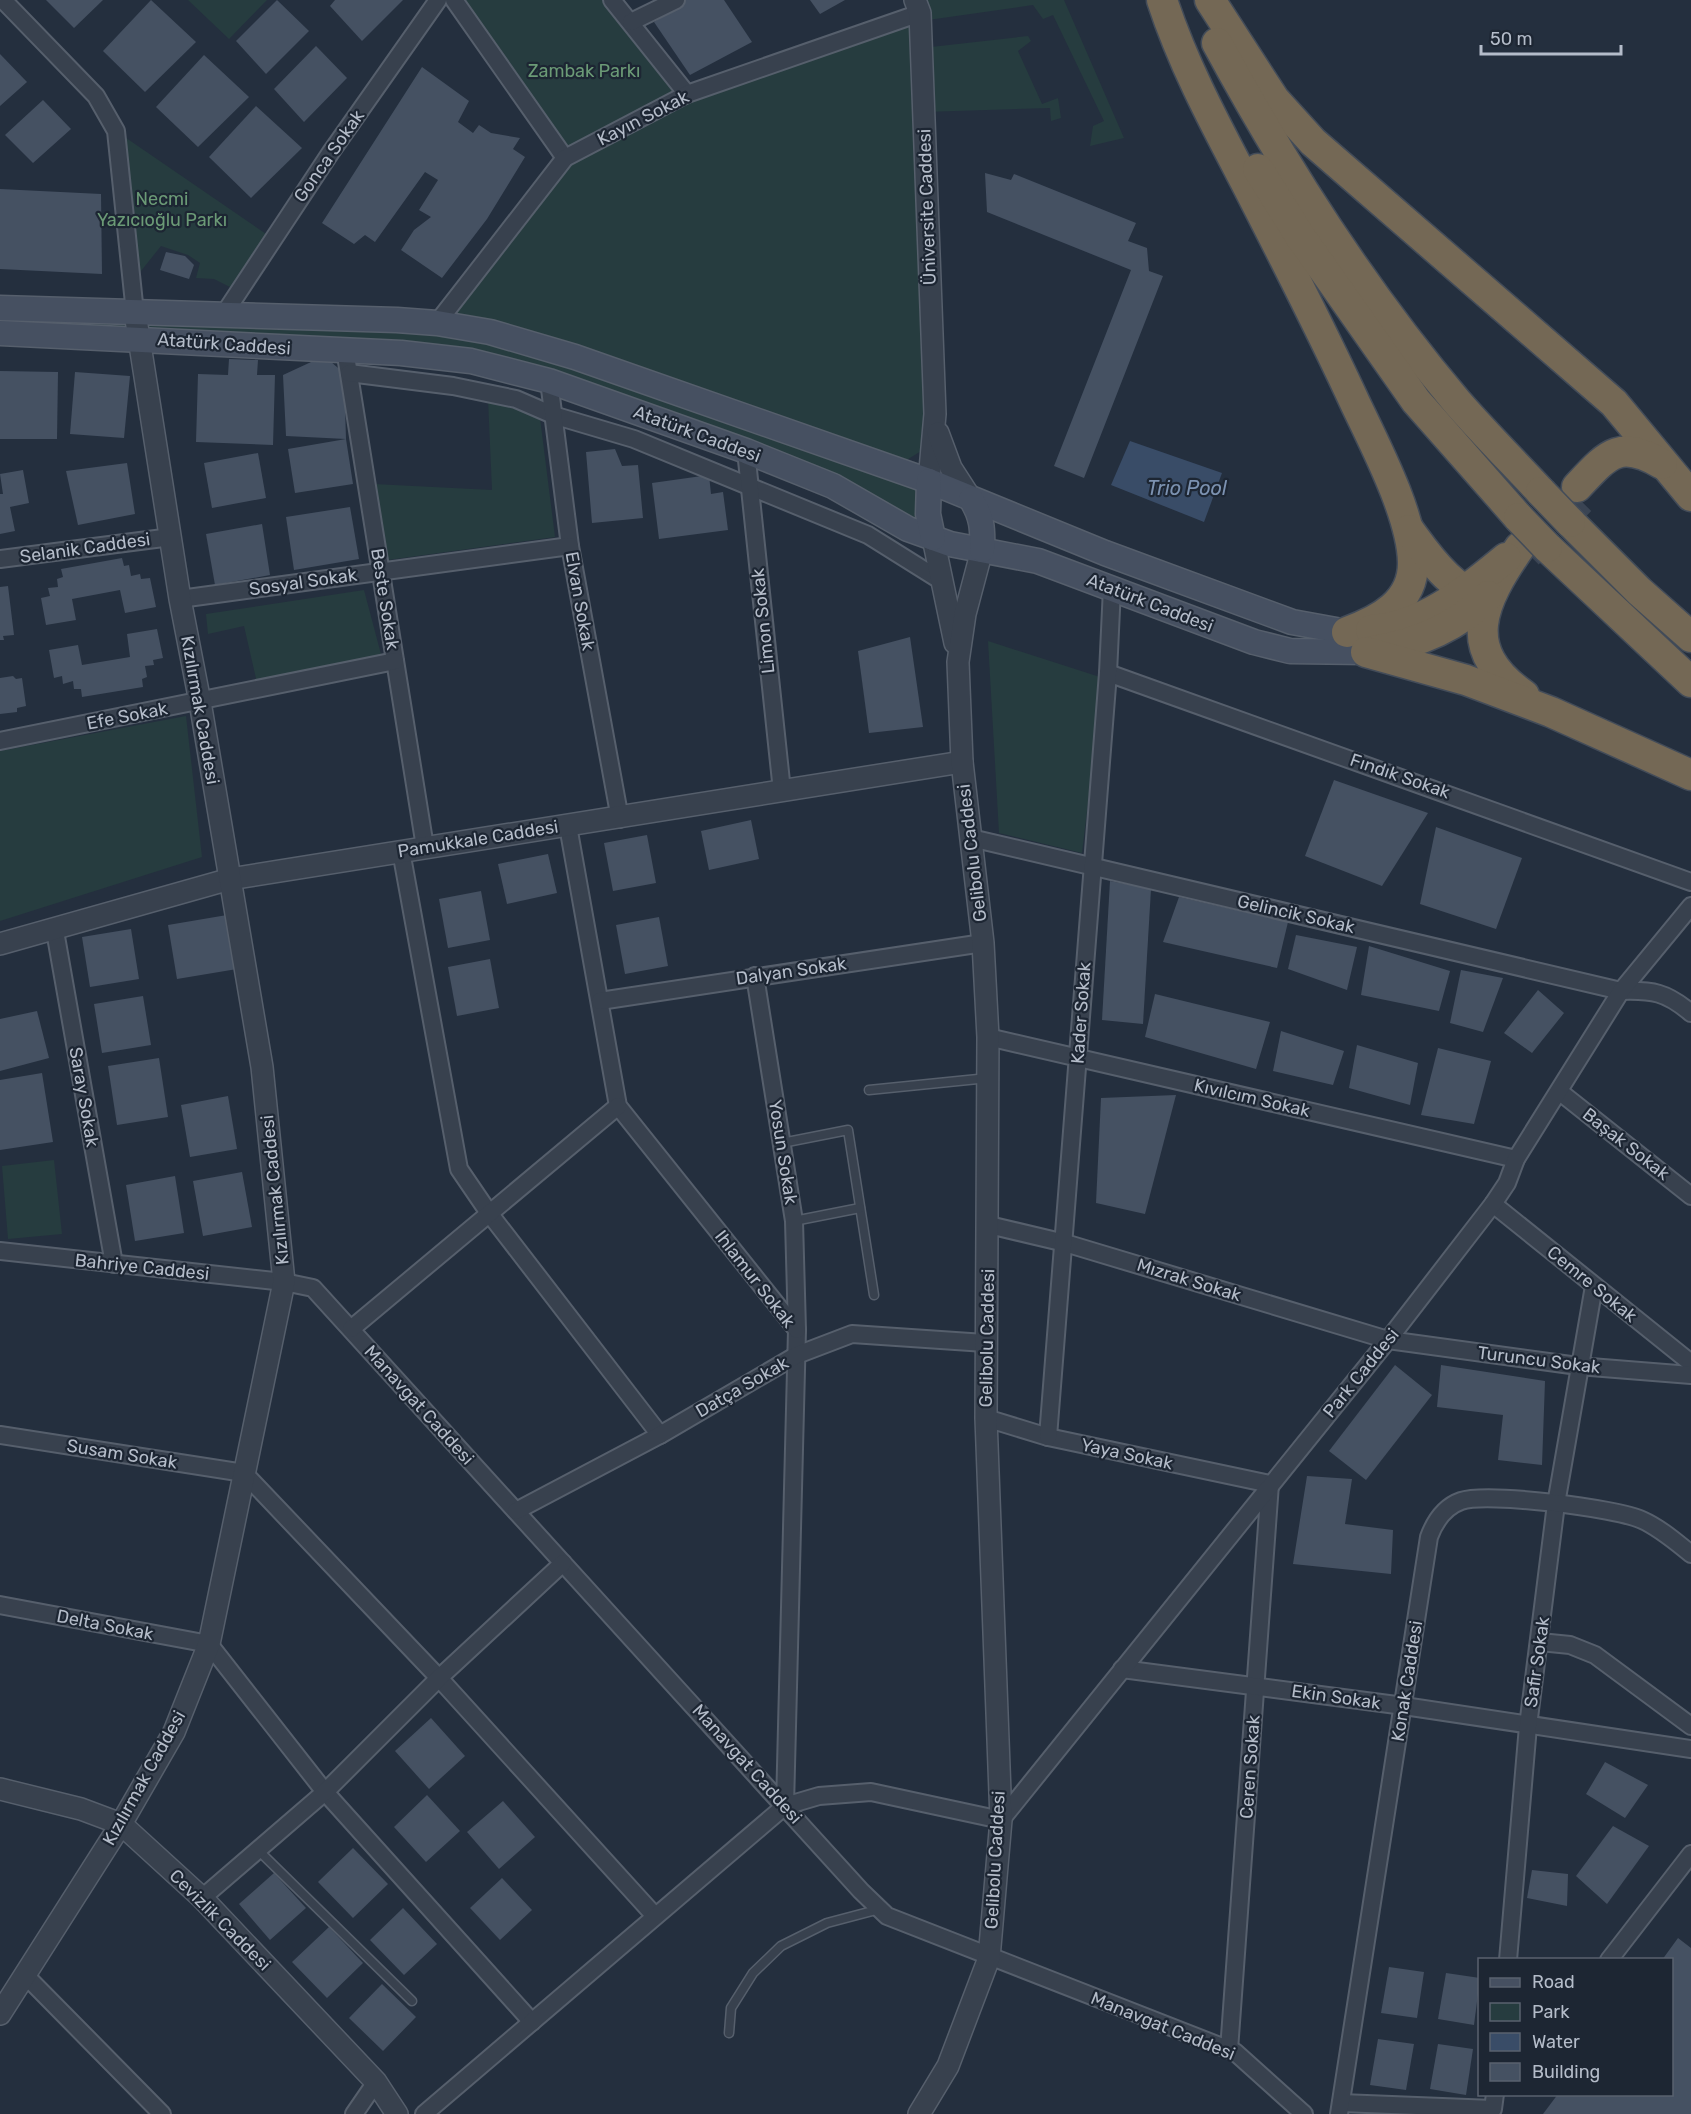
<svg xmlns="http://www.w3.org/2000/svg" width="1691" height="2114" font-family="Rubik,sans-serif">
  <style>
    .green { fill: #263c3f }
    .water { fill: #394c67 }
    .building { fill: #455162 }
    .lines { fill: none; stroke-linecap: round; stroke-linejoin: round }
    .motorway-tunnel { stroke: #3a4453; stroke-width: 30; stroke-dasharray: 30 15; stroke-linecap: butt }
    .service-casing { stroke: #565f6c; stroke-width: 11 }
    .minor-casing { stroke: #565f6c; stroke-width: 20 }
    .tertiary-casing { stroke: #565f6c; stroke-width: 24 }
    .secondary-casing { stroke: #565f6c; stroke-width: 27 }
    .motorway-casing { stroke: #434c59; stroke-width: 33 }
    .service { stroke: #38414e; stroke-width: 8 }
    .minor { stroke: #38414e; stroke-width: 16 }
    .tertiary { stroke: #38414e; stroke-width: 21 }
    .secondary { stroke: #465061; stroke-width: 24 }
    .motorway { stroke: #746855; stroke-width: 30 }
    .motorway-bridge-casing { stroke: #434c59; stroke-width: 33; stroke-linecap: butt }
    .motorway-bridge { stroke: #746855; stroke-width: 30 }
    .labels { text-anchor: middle; stroke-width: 4.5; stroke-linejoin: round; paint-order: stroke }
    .park-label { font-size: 18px; fill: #6b9a76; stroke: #1d2633 }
    .street-label { font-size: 18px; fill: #b4bcc9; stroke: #1d2633 }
    .water-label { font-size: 20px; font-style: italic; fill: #7c92b1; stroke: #1d2633 }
  </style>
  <rect width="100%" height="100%" fill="#242f3e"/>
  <g class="green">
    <polygon points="188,0 267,0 229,39"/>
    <polygon points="454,0 612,0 688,94 909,17 912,0 1064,0 1124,138 1090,146 1093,126 1104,121 1053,15 1043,19 1033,5 921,21 922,48 1028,36 1031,41 1018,51 1042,104 1058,98 1061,118 1051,121 1050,108 924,112 926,448 905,461 922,479 923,530 833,486 471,361 0,333 0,308 437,323 565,158"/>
    <polygon points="116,131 272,238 238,291 214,279 196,278 200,263 188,255 161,246 133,281"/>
    <polygon points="488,399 540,418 555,537 388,560 374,484 492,490"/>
    <polygon points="364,590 382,658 257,683 244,626 208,634 206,614"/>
    <polygon points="988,641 1103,678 1082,853 999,833"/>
    <polygon points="186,716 202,857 0,921 0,751"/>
    <polygon points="54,1160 62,1234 8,1239 2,1166"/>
  </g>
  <polygon class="water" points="1130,441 1222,473 1204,522 1111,485"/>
  <g class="building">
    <polygon points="46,0 103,0 74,28"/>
    <polygon points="151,0 196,42 145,92 103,51"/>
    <polygon points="277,0 309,31 266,74 236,41"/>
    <polygon points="335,0 403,0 362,41 330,6"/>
    <polygon points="686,0 724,0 752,42 690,75 654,22"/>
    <polygon points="810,0 845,0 820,14"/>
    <polygon points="316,46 347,78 304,122 274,89"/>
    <polygon points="0,54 27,82 0,106"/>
    <polygon points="204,55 249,97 198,147 156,107"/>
    <polygon points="422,67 469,101 458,122 473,133 479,125 491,133 520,138 513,149 525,157 487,219 442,278 401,250 414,230 431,217 419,210 438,180 425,172 375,242 365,235 354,244 322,223"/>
    <polygon points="43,100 71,129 33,163 5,135"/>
    <polygon points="256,106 302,148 251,198 209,157"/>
    <polygon points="985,173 1011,180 1014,174 1136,223 1128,241 1147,248 1149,271 1163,276 1084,478 1054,466 1131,270 987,212"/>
    <polygon points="0,189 101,194 102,274 0,269"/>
    <polygon points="166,252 185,256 194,265 189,279 160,270"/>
    <polygon points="324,356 344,373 346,439 353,484 295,493 288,449 346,439 286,436 283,375"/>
    <polygon points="229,359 258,360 257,375 275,375 273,445 196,442 198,374 228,375"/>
    <polygon points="0,371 58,372 57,439 0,439"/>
    <polygon points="75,372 130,376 124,438 70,434"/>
    <polygon points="615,449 622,466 638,465 643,518 592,523 586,452"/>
    <polygon points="258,453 266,498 212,508 204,463"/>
    <polygon points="127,463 135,514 78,525 66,471"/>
    <polygon points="23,470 29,503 10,507 15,531 0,534 0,494 3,494 0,474"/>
    <polygon points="709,475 711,494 723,492 728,530 659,539 652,483"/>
    <polygon points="350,507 359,559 294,570 286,517"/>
    <polygon points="262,524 270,575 215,585 206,534"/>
    <polygon points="122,558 124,566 129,565 131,576 140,574 141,579 150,578 156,607 125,613 120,590 72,599 76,620 46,625 41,598 50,596 48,588 58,587 57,579 63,577 61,569"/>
    <polygon points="8,586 14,635 3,636 4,640 0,640 0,587"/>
    <polygon points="157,629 163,658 153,660 154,665 145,666 147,677 142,679 143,687 82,697 81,689 74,689 73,681 63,684 62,676 54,678 49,650 78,645 82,665 130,657 127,634"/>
    <polygon points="910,637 923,727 869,733 858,651"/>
    <polygon points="13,676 16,679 22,678 26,706 17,708 17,712 0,714 0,678"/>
    <polygon points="1334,780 1428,813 1382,886 1305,856"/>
    <polygon points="751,820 759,859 709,870 701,831"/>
    <polygon points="1436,827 1522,858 1496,929 1420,904"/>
    <polygon points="647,835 656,883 613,891 604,843"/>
    <polygon points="548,854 557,893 507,904 498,864"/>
    <polygon points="1110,881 1151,889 1143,1024 1102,1020"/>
    <polygon points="481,891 490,940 448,948 439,899"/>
    <polygon points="1179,897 1288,922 1277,968 1163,942"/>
    <polygon points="227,915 237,969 177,979 168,925"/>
    <polygon points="659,917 668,966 625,974 616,925"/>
    <polygon points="131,929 139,979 90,987 82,937"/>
    <polygon points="1296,935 1357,947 1347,990 1288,969"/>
    <polygon points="1369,946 1450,971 1439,1011 1361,995"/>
    <polygon points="490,959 499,1008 457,1016 448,967"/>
    <polygon points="1461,970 1503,978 1483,1032 1450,1023"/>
    <polygon points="1538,990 1564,1013 1532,1053 1504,1033"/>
    <polygon points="1155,994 1270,1022 1256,1069 1145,1037"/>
    <polygon points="143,996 151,1045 102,1053 94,1004"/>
    <polygon points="37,1011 49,1058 0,1071 0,1019"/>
    <polygon points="1281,1031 1344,1051 1333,1085 1273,1071"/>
    <polygon points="1357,1045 1418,1063 1410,1105 1349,1088"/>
    <polygon points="1438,1048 1491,1061 1474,1124 1421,1115"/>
    <polygon points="159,1058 168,1117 117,1125 108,1066"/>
    <polygon points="42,1073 53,1142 0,1150 0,1080"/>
    <polygon points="1176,1095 1145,1214 1096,1203 1101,1098"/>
    <polygon points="228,1096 237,1149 190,1157 181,1105"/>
    <polygon points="242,1172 252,1227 203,1236 193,1181"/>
    <polygon points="175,1176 184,1233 135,1241 126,1185"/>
    <polygon points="1395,1365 1432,1395 1366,1480 1329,1451"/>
    <polygon points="1441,1365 1545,1381 1542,1465 1498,1460 1503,1415 1437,1407"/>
    <polygon points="1307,1476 1352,1479 1345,1524 1393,1530 1391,1574 1293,1564"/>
    <polygon points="431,1718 465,1756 429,1789 395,1751"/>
    <polygon points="1605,1762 1648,1785 1625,1818 1586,1794"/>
    <polygon points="427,1795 460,1831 426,1862 394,1827"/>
    <polygon points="503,1801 535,1837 499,1869 467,1832"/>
    <polygon points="1613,1826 1649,1846 1607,1904 1576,1876"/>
    <polygon points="353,1848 388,1884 353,1918 318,1882"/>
    <polygon points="1532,1870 1568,1874 1567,1906 1527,1898"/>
    <polygon points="274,1873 306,1908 270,1940 239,1904"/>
    <polygon points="502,1878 532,1910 500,1940 470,1908"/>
    <polygon points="403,1908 437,1944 404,1975 370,1940"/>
    <polygon points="329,1927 363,1963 327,1998 292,1962"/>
    <polygon points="1678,1938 1691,1948 1691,2114 1543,2114 1558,2094 1672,2094 1672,1960 1662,1960"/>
    <polygon points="1389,1967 1424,1972 1417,2018 1381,2013"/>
    <polygon points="1446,1973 1480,1978 1474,2025 1438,2019"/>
    <polygon points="382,1984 416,2017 383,2051 349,2018"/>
    <polygon points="1378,2039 1414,2044 1406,2090 1370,2085"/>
    <polygon points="1438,2044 1473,2049 1466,2095 1430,2089"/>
  </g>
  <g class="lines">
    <polyline class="motorway-tunnel" points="1528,554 1586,495"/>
    <g class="service-casing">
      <g id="service">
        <polyline points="869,1090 988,1078"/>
        <polyline points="782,1143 848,1130 874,1295"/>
        <polyline points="794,1221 860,1208"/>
        <polyline points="259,1851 412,2001"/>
        <polyline points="729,2033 731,2008 753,1973 781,1946 827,1923 880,1909"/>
      </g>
    </g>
    <g class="minor-casing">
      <g id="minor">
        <polyline points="3,0 96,96 116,131 135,313"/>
        <polyline points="454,0 565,158"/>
        <polyline points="612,0 687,94"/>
        <polyline points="631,22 676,0"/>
        <polyline points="224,314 331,152 438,0"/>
        <polyline points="437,323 565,158 687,94 920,13"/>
        <polyline points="347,362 425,847"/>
        <polyline points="349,373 453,386 516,399 553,415 634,439 868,535 943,582"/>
        <polyline points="549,381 570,546 620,819"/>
        <polyline points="746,451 782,791"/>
        <polyline points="0,559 171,537"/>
        <polyline points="180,599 570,546"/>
        <polyline points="1108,673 1691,882"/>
        <polyline points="0,741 395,661"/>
        <polyline points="568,826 618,1106 797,1330 785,1806"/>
        <path d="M971 838 1621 991C1653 990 1666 992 1691 1013"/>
        <polyline points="401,851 459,1169 489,1213 660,1435"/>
        <polyline points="55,931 114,1264"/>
        <polyline points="755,976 794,1221 797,1330"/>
        <polyline points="600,1001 983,943"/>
        <polyline points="988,1037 1516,1159"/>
        <polyline points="1560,1092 1691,1196"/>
        <polyline points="1493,1204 1691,1363"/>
        <polyline points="989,1225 1065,1243 1388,1340 1578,1366 1691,1375"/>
        <polyline points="0,1251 284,1282 313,1288 861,1891 887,1916 1235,2052 1304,2114"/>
        <polyline points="351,1329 618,1106"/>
        <polyline points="986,1418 1048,1437 1270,1484 1229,2050"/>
        <polyline points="0,1435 244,1473 439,1678 655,1916"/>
        <polyline points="1048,1437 1108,673 1112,588"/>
        <polyline points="516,1511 660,1435 797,1355 852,1334 985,1343"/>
        <polyline points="0,1605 209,1644 325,1792 532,2022"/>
        <polyline points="1540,1642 1570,1645 1595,1655 1691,1726"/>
        <polyline points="1122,1669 1404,1706 1691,1749"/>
        <polyline points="202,1898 325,1792 439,1678 563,1563"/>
        <polyline points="1508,1960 1528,1726 1556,1504 1594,1286"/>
        <polyline points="1609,1960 1691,1854"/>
        <polyline points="26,1976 162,2114"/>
        <polyline points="1341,2103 1493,2109 1495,2094"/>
        <polyline points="354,2114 376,2082"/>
        <polyline points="424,2114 785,1806 819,1796 871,1792 1001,1820 1388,1340 1493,1204 1507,1183 1516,1159 1621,991 1691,906"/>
        <path d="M1339 2114 1429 1537C1435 1521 1444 1507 1461 1501 1487 1492 1616 1508 1642 1520 1660 1528 1676 1542 1691 1554"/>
      </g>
    </g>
    <g class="tertiary-casing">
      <g id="tertiary">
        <polyline points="915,0 920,13 935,414 929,481"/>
        <polyline points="938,433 951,468 971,499"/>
        <polyline points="933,538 955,643"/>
        <polyline points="0,944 230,879 962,762"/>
        <polyline points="0,1789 81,1809 121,1824 202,1898 376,2082 397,2114"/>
        <polyline points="0,2014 121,1824 174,1732 209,1644 284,1282 262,1067 200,702 180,599 135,313"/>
        <polyline points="919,2114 948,2066 989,1958 1001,1820 986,1418 988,1037 983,943 962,762 958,662 965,614 982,550"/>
      </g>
    </g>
    <g class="secondary-casing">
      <g id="secondary">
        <polyline points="0,308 397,320 437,323 490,332 575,357 929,481 1105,553 1292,622 1347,632"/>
        <polyline points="0,333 401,353 471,361 549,381 746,451 833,486 908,529 950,544 1038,561 1254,642 1290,651 1366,652"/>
        <polyline points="929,481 928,514 933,538"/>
        <path d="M971 499C982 516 983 529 982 550"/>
      </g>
    </g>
    <g class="motorway-casing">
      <g id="motorway">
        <path d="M1162 0C1183 64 1214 122 1245 181 1283 255 1321 329 1356 405 1376 447 1412 516 1413 562 1414 602 1380 620 1347 632"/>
        <polyline points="1210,0 1274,99 1313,142 1614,403 1691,496"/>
        <path d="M1217 43C1285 169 1365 293 1457 402 1484 433 1513 462 1541 492"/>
        <polyline points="1258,169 1300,236 1416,401 1519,518"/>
        <path d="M1577 487C1608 454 1619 439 1662 464"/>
        <polyline points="1570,522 1639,591 1691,637"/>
        <path d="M1409 530C1424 550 1455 598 1483 592"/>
        <path d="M1520 547C1482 602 1458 649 1524 695"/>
        <polyline points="1547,547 1691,682"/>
        <path d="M1371 630C1424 627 1467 590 1506 558"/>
        <path d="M1372 651C1417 644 1456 628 1488 596"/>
        <polyline points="1366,652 1466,680 1551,712 1691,775"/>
      </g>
    </g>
    <use href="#service" class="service"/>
    <use href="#minor" class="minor"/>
    <use href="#tertiary" class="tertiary"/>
    <use href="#secondary" class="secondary"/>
    <use href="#motorway" class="motorway"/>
    <g class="motorway-bridge-casing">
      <g id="motorway-bridge">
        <polyline points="1541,492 1570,522"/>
        <polyline points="1519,518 1547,547"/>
      </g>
    </g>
    <use href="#motorway-bridge" class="motorway-bridge"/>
  </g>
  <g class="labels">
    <g class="park-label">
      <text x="584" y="77">Zambak Parkı</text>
      <text x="162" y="205">Necmi<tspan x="162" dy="21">Yazıcıoğlu Parkı</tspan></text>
    </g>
    <g class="street-label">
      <text transform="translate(643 118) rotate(-27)" y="6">Kayın Sokak</text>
      <text transform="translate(329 156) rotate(-55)" y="6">Gonca Sokak</text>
      <text transform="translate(927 207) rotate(-92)" y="6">Üniversite Caddesi</text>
      <text transform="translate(224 344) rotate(4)" y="6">Atatürk Caddesi</text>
      <text transform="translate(697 434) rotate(20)" y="6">Atatürk Caddesi</text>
      <text transform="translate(85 548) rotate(-8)" y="6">Selanik Caddesi</text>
      <text transform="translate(303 582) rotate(-8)" y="6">Sosyal Sokak</text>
      <text transform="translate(385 599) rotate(81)" y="6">Beste Sokak</text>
      <text transform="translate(580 601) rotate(80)" y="6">Elvan Sokak</text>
      <text transform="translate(1150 603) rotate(21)" y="6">Atatürk Caddesi</text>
      <text transform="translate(763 621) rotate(-96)" y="6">Limon Sokak</text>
      <text transform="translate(200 710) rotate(80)" y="6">Kızılırmak Caddesi</text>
      <text transform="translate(127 716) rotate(-11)" y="6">Efe Sokak</text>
      <text transform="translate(1400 776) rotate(19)" y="6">Fındık Sokak</text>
      <text transform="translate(478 839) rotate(-9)" y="6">Pamukkale Caddesi</text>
      <text transform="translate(972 853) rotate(-97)" y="6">Gelibolu Caddesi</text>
      <text transform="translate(1296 914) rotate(13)" y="6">Gelincik Sokak</text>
      <text transform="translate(791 971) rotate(-8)" y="6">Dalyan Sokak</text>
      <text transform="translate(1081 1013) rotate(-86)" y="6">Kader Sokak</text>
      <text transform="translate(84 1097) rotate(80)" y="6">Saray Sokak</text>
      <text transform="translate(1252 1098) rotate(13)" y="6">Kıvılcım Sokak</text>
      <text transform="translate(1626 1144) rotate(38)" y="6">Başak Sokak</text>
      <text transform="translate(783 1152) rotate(81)" y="6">Yosun Sokak</text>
      <text transform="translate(275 1190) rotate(-96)" y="6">Kızılırmak Caddesi</text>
      <text transform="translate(142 1267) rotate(6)" y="6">Bahriye Caddesi</text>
      <text transform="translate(755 1279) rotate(52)" y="6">Ihlamur Sokak</text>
      <text transform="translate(1189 1280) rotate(17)" y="6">Mızrak Sokak</text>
      <text transform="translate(1592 1284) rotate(39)" y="6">Cemre Sokak</text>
      <text transform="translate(987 1338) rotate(-89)" y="6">Gelibolu Caddesi</text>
      <text transform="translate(1539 1360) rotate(7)" y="6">Turuncu Sokak</text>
      <text transform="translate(1361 1373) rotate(-51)" y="6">Park Caddesi</text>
      <text transform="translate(742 1387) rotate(-30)" y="6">Datça Sokak</text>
      <text transform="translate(419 1405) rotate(48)" y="6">Manavgat Caddesi</text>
      <text transform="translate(122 1454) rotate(9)" y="6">Susam Sokak</text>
      <text transform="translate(1127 1454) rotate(12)" y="6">Yaya Sokak</text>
      <text transform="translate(105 1625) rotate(11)" y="6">Delta Sokak</text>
      <text transform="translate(1537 1662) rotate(-82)" y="6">Safir Sokak</text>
      <text transform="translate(1407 1681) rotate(-81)" y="6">Konak Caddesi</text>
      <text transform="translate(1336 1697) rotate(8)" y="6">Ekin Sokak</text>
      <text transform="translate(747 1764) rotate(48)" y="6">Manavgat Caddesi</text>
      <text transform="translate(1250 1767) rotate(-86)" y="6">Ceren Sokak</text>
      <text transform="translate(144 1778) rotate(-61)" y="6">Kızılırmak Caddesi</text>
      <text transform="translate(995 1860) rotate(-87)" y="6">Gelibolu Caddesi</text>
      <text transform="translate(220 1920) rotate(45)" y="6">Cevizlik Caddesi</text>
      <text transform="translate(1163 2026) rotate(22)" y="6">Manavgat Caddesi</text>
    </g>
    <g class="water-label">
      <text x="1187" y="495">Trio Pool</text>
    </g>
  </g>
  <rect x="1478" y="1958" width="195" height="138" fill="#1d2633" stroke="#59626f" stroke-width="1.5"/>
  <rect x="1490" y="1978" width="30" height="9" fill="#465061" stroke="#59626f" stroke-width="1.5"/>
  <text x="1532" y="1988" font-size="18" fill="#b4bcc9">Road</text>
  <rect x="1490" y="2003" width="30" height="18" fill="#263c3f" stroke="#59626f" stroke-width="1.5"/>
  <text x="1532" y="2018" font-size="18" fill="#b4bcc9">Park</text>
  <rect x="1490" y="2033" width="30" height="18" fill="#394c67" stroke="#59626f" stroke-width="1.5"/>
  <text x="1532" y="2048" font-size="18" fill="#b4bcc9">Water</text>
  <rect x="1490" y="2063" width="30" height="18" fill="#455162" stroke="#59626f" stroke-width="1.5"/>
  <text x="1532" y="2078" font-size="18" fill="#b4bcc9">Building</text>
  <path d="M1481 45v9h140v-9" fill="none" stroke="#b4bcc9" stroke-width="3"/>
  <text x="1490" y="45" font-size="18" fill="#b4bcc9" stroke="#1d2633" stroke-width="4.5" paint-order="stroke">50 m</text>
</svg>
